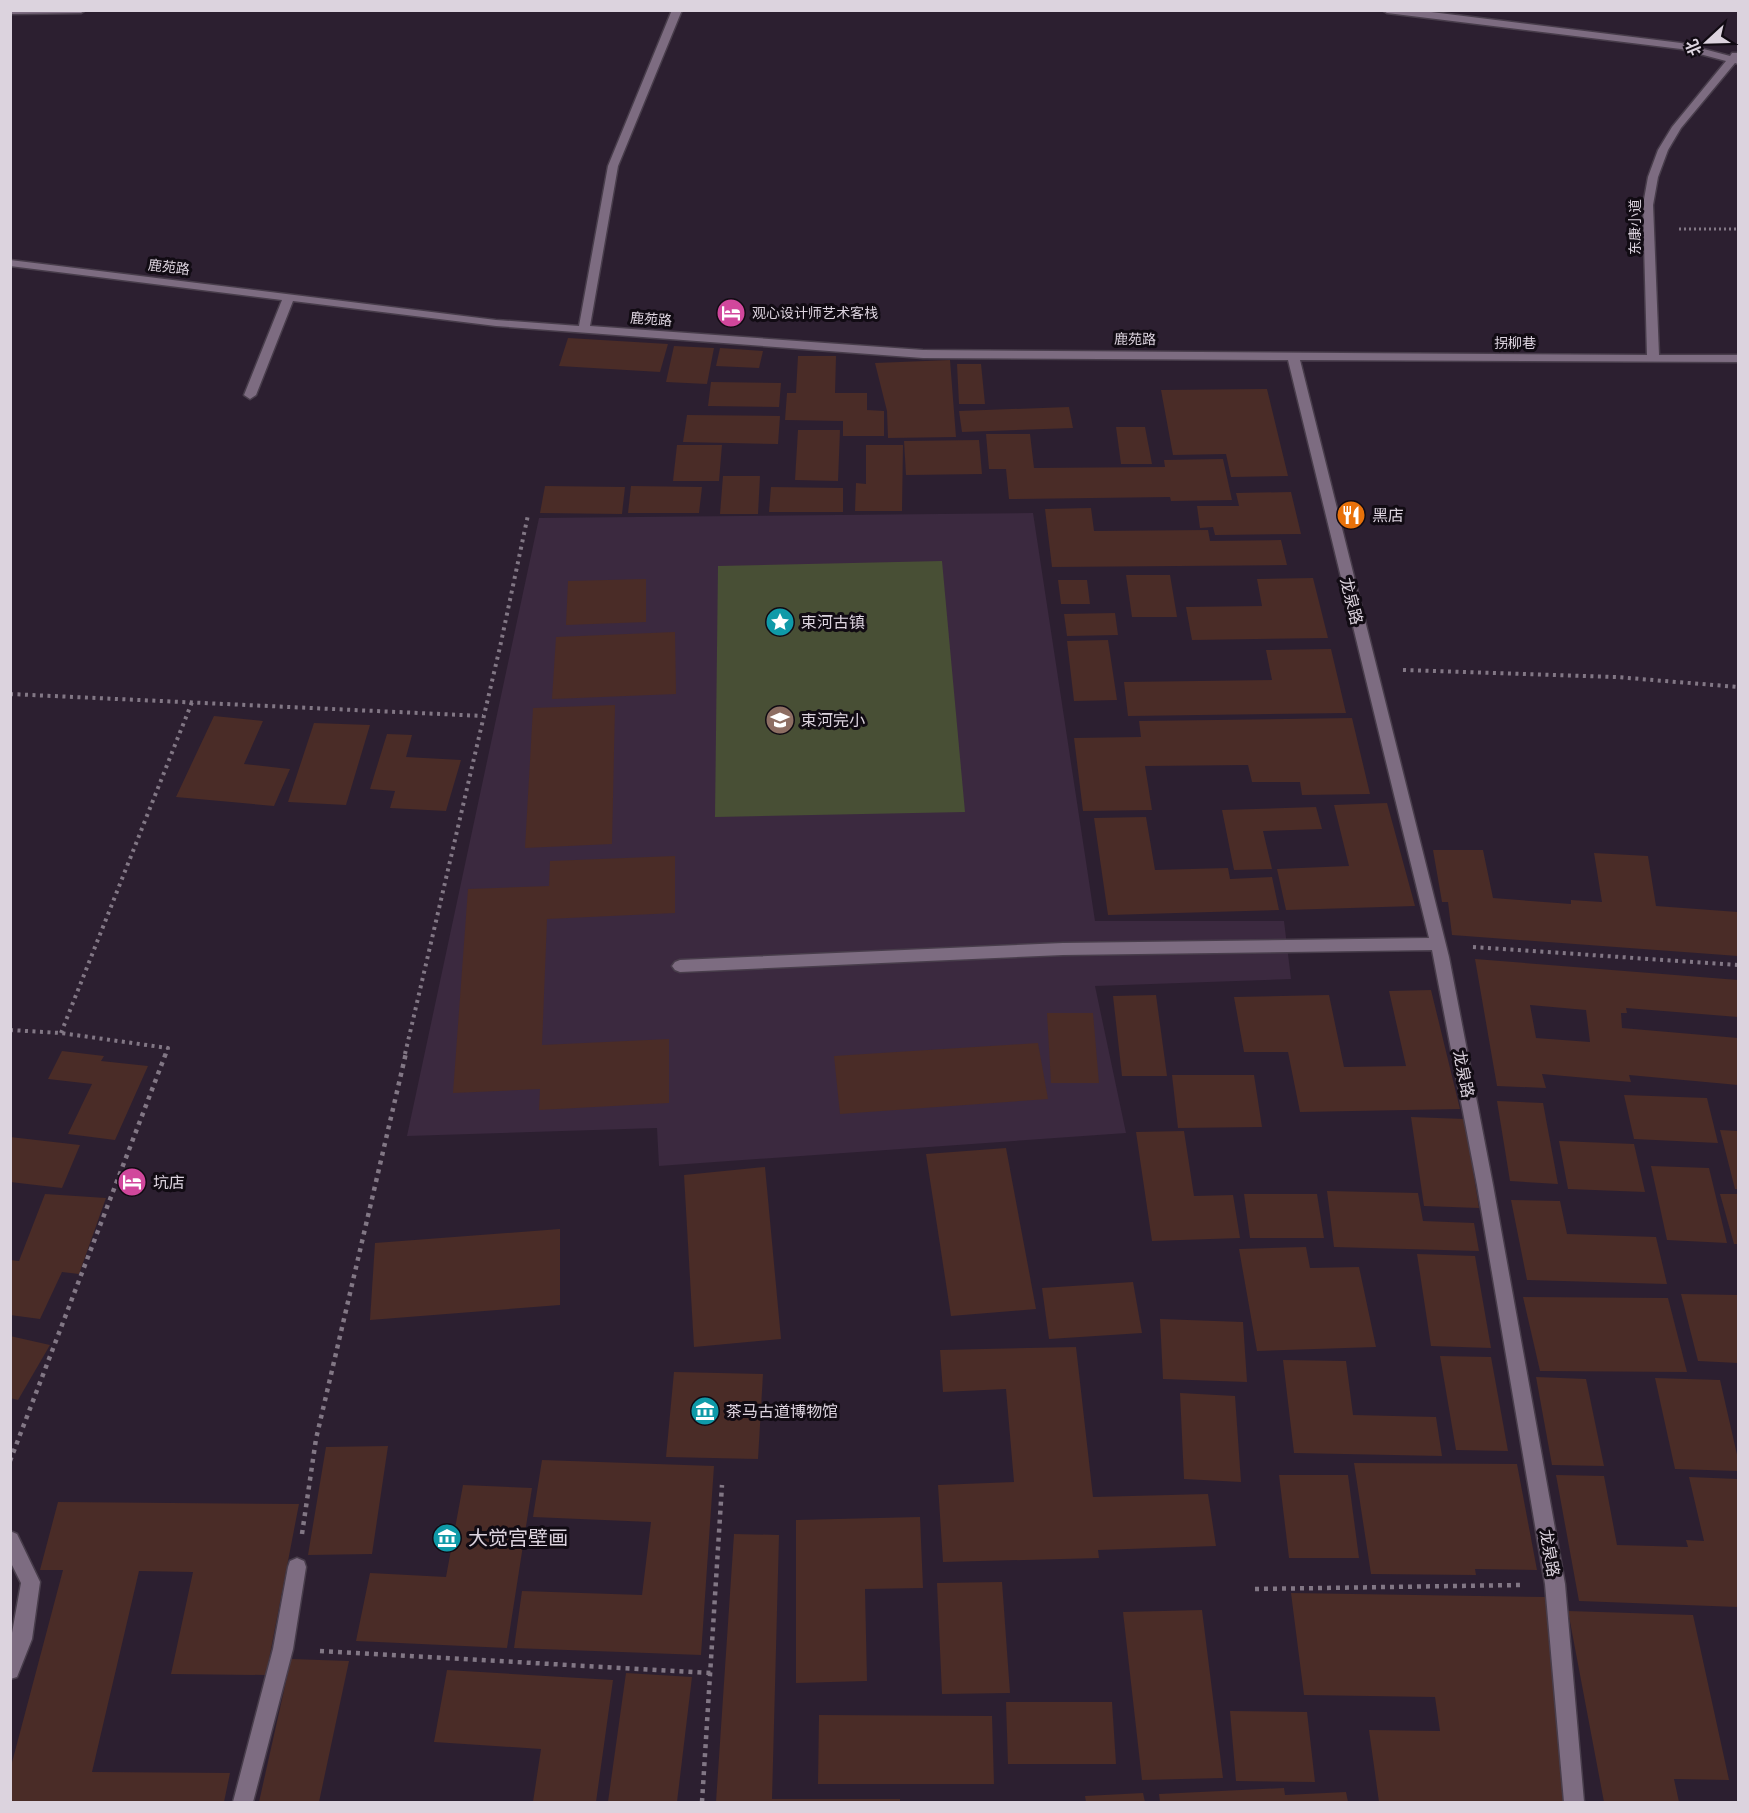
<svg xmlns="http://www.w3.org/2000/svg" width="1749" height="1813" font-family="'Alegreya Sans','Noto Sans SC',sans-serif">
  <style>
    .built { fill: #3b293f }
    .green { fill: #484f35 }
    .building { fill: #4a2c27; fill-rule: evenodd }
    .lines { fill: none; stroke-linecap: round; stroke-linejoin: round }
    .minor-casing { stroke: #483d4b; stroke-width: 3 }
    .path-far2 { stroke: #827785; stroke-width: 3; stroke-dasharray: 2 3; stroke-linecap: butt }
    .path-far1 { stroke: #827785; stroke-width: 4; stroke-dasharray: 3 4.5; stroke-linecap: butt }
    .path { stroke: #827785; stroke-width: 4.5; stroke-dasharray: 4 5; stroke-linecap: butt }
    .minor { fill: #7d6c81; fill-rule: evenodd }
    .labels { text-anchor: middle; stroke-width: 6; stroke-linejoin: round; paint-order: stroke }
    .far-street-label { font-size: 14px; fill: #dcd3de; stroke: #110b13 }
    .far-poi-label { font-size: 14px; fill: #dcd3de; stroke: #110b13; text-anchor: start }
    .poi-label { font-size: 16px; fill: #dcd3de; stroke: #110b13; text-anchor: start }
    .street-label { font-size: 16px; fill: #dcd3de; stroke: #110b13 }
    .near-poi-label { font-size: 20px; fill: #dcd3de; stroke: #110b13; text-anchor: start }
  </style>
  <rect width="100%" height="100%" fill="#2c1f30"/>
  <polygon class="built" points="1033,513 1095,921 1284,921 1291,979 1095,986 1126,1133 659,1166 657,1128 407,1136 539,518"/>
  <polygon class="green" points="942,561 965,812 715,817 718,566"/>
  <g class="building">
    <polygon points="568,338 668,344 660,372 559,366"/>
    <polygon points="674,346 714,348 707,384 666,382"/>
    <polygon points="720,348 763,351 759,368 716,366"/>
    <polygon points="798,356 836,356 835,393 867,393 867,410 884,411 884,436 843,436 843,421 785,420 787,393 796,393"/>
    <polygon points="950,360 956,437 888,438 887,411 875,363"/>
    <polygon points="957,364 981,364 985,404 959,404"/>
    <polygon points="711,382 781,383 779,407 708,406"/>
    <polygon points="1267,389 1288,476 1231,477 1226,454 1173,455 1161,390"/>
    <polygon points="1069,407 1073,428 962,432 959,411"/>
    <polygon points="687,415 780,416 778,444 683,442"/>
    <polygon points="1116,427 1145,427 1152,464 1121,464"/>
    <polygon points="798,430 840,430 838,481 795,480"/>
    <polygon points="986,434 1030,434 1034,468 1165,467 1164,460 1223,459 1232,500 1171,501 1170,497 1009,499 1006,469 989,469"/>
    <polygon points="979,440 982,474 906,475 904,441"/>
    <polygon points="677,445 722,445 719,481 673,481"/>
    <polygon points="866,445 903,445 902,511 855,511 856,483 866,484"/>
    <polygon points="723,476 760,476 758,514 720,514"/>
    <polygon points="545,486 625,487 622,514 540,513"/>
    <polygon points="631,486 702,487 699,513 628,513"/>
    <polygon points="771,487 843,488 843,512 769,512"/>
    <polygon points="1291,492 1301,534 1215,535 1213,527 1200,528 1197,506 1239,506 1236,493"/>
    <polygon points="1091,508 1094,531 1208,530 1210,541 1281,540 1287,565 1052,567 1045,509"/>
    <polygon points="1126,575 1170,575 1177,617 1132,617"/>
    <polygon points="1313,578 1328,638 1192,640 1186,607 1262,606 1257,579"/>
    <polygon points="646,579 646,622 566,625 568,581"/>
    <polygon points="1058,580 1087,580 1090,604 1061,604"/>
    <polygon points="1115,613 1118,635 1067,636 1064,614"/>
    <polygon points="675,632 676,694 552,699 556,637"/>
    <polygon points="1108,640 1117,700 1074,701 1067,641"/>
    <polygon points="1331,649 1346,713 1128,716 1124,682 1272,680 1266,650"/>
    <polygon points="615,705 612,844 525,848 533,708"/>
    <polygon points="214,716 263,721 244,764 290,769 274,806 176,797"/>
    <polygon points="1352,718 1370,794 1302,795 1300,782 1252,782 1248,765 1145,766 1152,810 1083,811 1074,738 1141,737 1139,721"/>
    <polygon points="314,723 370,725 346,805 288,802"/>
    <polygon points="387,734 412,735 406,757 461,760 446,811 390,808 395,791 370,789"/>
    <polygon points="1387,803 1415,906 1286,910 1277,869 1349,866 1334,805"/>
    <polygon points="1316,807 1322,829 1263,831 1272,869 1234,870 1222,810"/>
    <polygon points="1146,817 1155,870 1228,868 1230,879 1272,877 1279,910 1108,915 1094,818"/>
    <polygon points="1433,850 1483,850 1493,898 1571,904 1571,900 1602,902 1594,853 1648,856 1656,906 1738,912 1738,956 1452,935 1448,902 1442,902"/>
    <polygon points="675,856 675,913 547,919 542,1045 669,1039 669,1103 539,1110 540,1089 453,1093 468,889 549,886 550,861"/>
    <path d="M1475 959 1738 980V1017L1626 1008 1627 1013H1621L1622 1028 1738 1038V1085L1629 1075 1631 1082 1542 1074 1546 1088 1497 1086ZM1530 1005 1586 1010 1590 1042 1536 1038Z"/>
    <polygon points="1431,990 1460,1109 1300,1112 1288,1052 1244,1052 1234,997 1329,995 1344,1067 1406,1066 1389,991"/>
    <polygon points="1156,995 1167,1076 1122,1076 1113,996"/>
    <polygon points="1047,1013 1093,1013 1099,1083 1051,1083"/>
    <polygon points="1038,1043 1048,1099 840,1114 834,1056"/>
    <polygon points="62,1051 104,1056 101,1061 148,1066 115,1140 68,1134 92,1084 48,1079"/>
    <polygon points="1172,1075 1254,1075 1262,1127 1178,1128"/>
    <polygon points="1624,1095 1707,1098 1718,1143 1634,1139"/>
    <polygon points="1497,1101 1543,1103 1558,1184 1510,1181"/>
    <polygon points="1411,1117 1465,1119 1479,1208 1424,1206"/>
    <polygon points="1720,1130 1738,1131 1738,1189 1735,1189"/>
    <polygon points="1184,1131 1194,1196 1233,1195 1240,1238 1152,1241 1136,1132"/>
    <polygon points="10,1137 80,1145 62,1188 10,1182"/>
    <polygon points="1559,1141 1634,1144 1645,1192 1568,1189"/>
    <polygon points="1006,1148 1036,1309 951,1316 926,1154"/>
    <polygon points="1651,1166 1709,1168 1727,1243 1667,1240"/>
    <polygon points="765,1167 781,1339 694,1347 684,1175"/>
    <polygon points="1327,1191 1418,1193 1423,1221 1474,1223 1479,1251 1334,1247"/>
    <polygon points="45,1194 106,1198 79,1274 62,1272 40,1319 10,1315 10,1260 19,1261"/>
    <polygon points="1244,1194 1317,1194 1324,1238 1250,1238"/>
    <polygon points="1720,1194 1738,1194 1738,1244 1734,1244"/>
    <polygon points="1511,1200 1560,1201 1567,1234 1656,1237 1667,1284 1527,1280"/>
    <polygon points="560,1229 560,1305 370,1320 375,1243"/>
    <polygon points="1306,1247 1310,1268 1359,1267 1376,1347 1257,1351 1239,1249"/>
    <polygon points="1417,1254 1475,1256 1491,1348 1431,1346"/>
    <polygon points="1133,1282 1142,1333 1049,1339 1042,1288"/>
    <polygon points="1681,1294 1738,1295 1738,1363 1698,1361"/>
    <polygon points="1523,1297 1668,1298 1687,1372 1540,1371"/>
    <polygon points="1160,1319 1243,1322 1247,1382 1163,1379"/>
    <polygon points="10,1336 50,1345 18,1400 10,1398"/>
    <polygon points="1076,1347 1093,1497 1208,1494 1216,1546 1098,1550 1099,1558 943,1562 938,1485 1014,1482 1006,1389 943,1392 940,1350"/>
    <polygon points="1440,1356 1491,1357 1508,1451 1456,1450"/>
    <polygon points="1283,1360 1346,1361 1353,1415 1436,1417 1442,1456 1294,1453"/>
    <polygon points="674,1372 763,1374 758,1459 666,1457"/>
    <polygon points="1536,1377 1586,1379 1604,1466 1552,1465"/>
    <polygon points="1655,1378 1720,1380 1738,1459 1738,1471 1675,1469"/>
    <polygon points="1180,1393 1235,1396 1241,1482 1184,1479"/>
    <polygon points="388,1446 372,1554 308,1555 326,1447"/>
    <polygon points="542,1460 714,1466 701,1655 514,1648 522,1591 642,1595 651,1522 533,1517"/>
    <polygon points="1354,1463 1517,1464 1537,1570 1475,1569 1476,1575 1371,1574"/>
    <polygon points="1279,1475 1348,1475 1359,1558 1289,1558"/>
    <polygon points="1556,1475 1604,1476 1617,1545 1688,1547 1686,1540 1704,1541 1689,1477 1738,1479 1738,1607 1579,1601"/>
    <polygon points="463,1485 532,1488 507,1648 356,1641 370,1573 446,1577"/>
    <polygon points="58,1502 299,1504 266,1675 171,1674 193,1572 139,1571 92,1772 230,1773 224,1802 10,1802 10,1770 63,1570 40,1570"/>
    <polygon points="920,1517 923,1588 865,1589 867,1681 796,1683 796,1520"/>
    <polygon points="734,1534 779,1535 772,1799 900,1799 900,1802 716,1802"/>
    <polygon points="1002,1582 1010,1693 942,1694 937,1583"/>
    <polygon points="1291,1593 1545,1597 1585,1802 1379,1802 1369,1730 1440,1731 1435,1697 1304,1695"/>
    <polygon points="1202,1610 1223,1778 1142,1780 1123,1612"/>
    <polygon points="1568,1611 1693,1615 1729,1780 1674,1779 1679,1802 1604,1802"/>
    <polygon points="291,1659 349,1661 319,1802 259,1802"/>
    <polygon points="447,1670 613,1680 596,1802 533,1802 541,1749 434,1742"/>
    <polygon points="626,1673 692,1677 677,1802 608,1802"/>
    <polygon points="1006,1702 1112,1702 1116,1764 1008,1764"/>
    <polygon points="1230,1711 1307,1712 1315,1782 1236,1781"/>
    <polygon points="819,1715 992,1716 994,1784 818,1784"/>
    <polygon points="1284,1788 1285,1795 1346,1792 1348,1802 1160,1802 1159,1794"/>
    <polygon points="1143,1793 1145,1802 1086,1802 1085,1796"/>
  </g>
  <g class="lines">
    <g class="minor-casing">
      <g id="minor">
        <polygon points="10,10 86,10 81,13 10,14"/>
        <polygon points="672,10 682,10 618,166 590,326 923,350 1647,355 1643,205 1648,177 1658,150 1672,127 1726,61 1681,49 1387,13 1382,10 1415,10 1681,43 1730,56 1732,53 1738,53 1738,64 1735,63 1681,128 1668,150 1658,177 1653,205 1659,355 1738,355 1738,362 1300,360 1449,957 1493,1185 1565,1584 1584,1802 1564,1802 1545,1584 1477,1185 1432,950 1063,955 680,972 675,970 672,966 675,962 680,960 1063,943 1429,938 1288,360 923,358 496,326 293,301 256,395 250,399 244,395 282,300 10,266 10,260 496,320 579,326 608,166"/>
        <polygon points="10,1531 17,1534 40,1582 32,1639 17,1677 10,1679 10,1644 21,1583 10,1561"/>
        <polygon points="297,1558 304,1561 306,1567 293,1649 253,1802 233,1802 273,1649 288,1567 290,1561"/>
      </g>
    </g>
    <polyline class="path-far2" points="1679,229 1738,229"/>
    <g class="path-far1">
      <polyline points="1403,670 1616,677 1738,687"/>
      <polyline points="10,694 483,716"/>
      <polyline points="1473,947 1738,965"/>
      <polyline points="10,1030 61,1033 168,1048 166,1054"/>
      <polyline points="61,1033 192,702"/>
      <polyline points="405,1054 500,647 528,515"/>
    </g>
    <g class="path">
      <polyline points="10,1461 166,1053"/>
      <polyline points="302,1534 316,1439 406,1053"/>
      <polyline points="1255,1589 1521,1585"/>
      <polyline points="320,1651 711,1673"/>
      <polyline points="702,1802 722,1485"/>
    </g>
    <use href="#minor" class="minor"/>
  </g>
  <defs>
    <g id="hotel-disc" transform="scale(1.5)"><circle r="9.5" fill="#d1479c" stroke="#110b13"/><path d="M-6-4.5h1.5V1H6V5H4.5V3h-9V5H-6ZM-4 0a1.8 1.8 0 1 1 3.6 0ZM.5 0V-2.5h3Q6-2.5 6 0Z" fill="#fff"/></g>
    <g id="restaurant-disc" transform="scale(1.5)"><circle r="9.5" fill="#e8710a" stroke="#110b13"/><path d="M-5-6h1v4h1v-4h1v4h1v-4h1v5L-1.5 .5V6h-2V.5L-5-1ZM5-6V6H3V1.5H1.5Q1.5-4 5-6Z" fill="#fff"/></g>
    <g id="sight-disc" transform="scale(1.5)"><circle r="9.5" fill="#0f9aa8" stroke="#110b13"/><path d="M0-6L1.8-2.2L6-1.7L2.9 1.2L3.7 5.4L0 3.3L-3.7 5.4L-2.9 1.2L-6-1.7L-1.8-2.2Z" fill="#fff"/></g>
    <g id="school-disc" transform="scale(1.5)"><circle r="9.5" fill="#8d6e63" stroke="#110b13"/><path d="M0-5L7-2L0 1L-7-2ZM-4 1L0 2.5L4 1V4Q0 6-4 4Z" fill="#fff"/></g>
    <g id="museum-disc" transform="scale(1.5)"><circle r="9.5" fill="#0f9aa8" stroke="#110b13"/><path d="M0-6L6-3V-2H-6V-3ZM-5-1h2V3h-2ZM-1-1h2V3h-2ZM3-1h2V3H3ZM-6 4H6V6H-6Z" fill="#fff"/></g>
  </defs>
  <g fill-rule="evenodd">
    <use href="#hotel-disc" x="731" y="313"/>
    <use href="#restaurant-disc" x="1351" y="515"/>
    <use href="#sight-disc" x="780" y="622"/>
    <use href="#school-disc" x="780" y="720"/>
    <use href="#hotel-disc" x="132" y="1182"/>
    <use href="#museum-disc" x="705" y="1411"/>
    <use href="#museum-disc" x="447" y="1538"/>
  </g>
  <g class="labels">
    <g class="far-street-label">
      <text transform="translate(1635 227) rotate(-90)" y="5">东康小道</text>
      <text transform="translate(169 267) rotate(7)" y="5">鹿苑路</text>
      <text transform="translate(651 319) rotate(4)" y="5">鹿苑路</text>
      <text transform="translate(1135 339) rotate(1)" y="5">鹿苑路</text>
      <text x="1515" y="348">拐柳巷</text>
    </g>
    <g class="far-poi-label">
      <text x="752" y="318">观心设计师艺术客栈</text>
    </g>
    <g class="poi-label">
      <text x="1372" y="521">黑店</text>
      <text x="801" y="628">束河古镇</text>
      <text x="801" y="726">束河完小</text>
      <text x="153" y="1188">坑店</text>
      <text x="726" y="1417">茶马古道博物馆</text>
    </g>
    <g class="street-label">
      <text transform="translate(1352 601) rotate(76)" y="6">龙泉路</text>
      <text transform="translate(1464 1074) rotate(79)" y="6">龙泉路</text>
      <text transform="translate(1550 1553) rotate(80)" y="6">龙泉路</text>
    </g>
    <g class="near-poi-label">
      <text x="468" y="1545">大觉宫壁画</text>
    </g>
  </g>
  <rect width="1749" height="1813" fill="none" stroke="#dcd3de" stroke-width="24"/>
  <g transform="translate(1707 42) rotate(248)" stroke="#110b13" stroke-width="4.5" paint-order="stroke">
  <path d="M0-4.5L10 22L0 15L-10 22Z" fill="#dcd3de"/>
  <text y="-9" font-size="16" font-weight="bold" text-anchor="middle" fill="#dcd3de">北</text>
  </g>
</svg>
